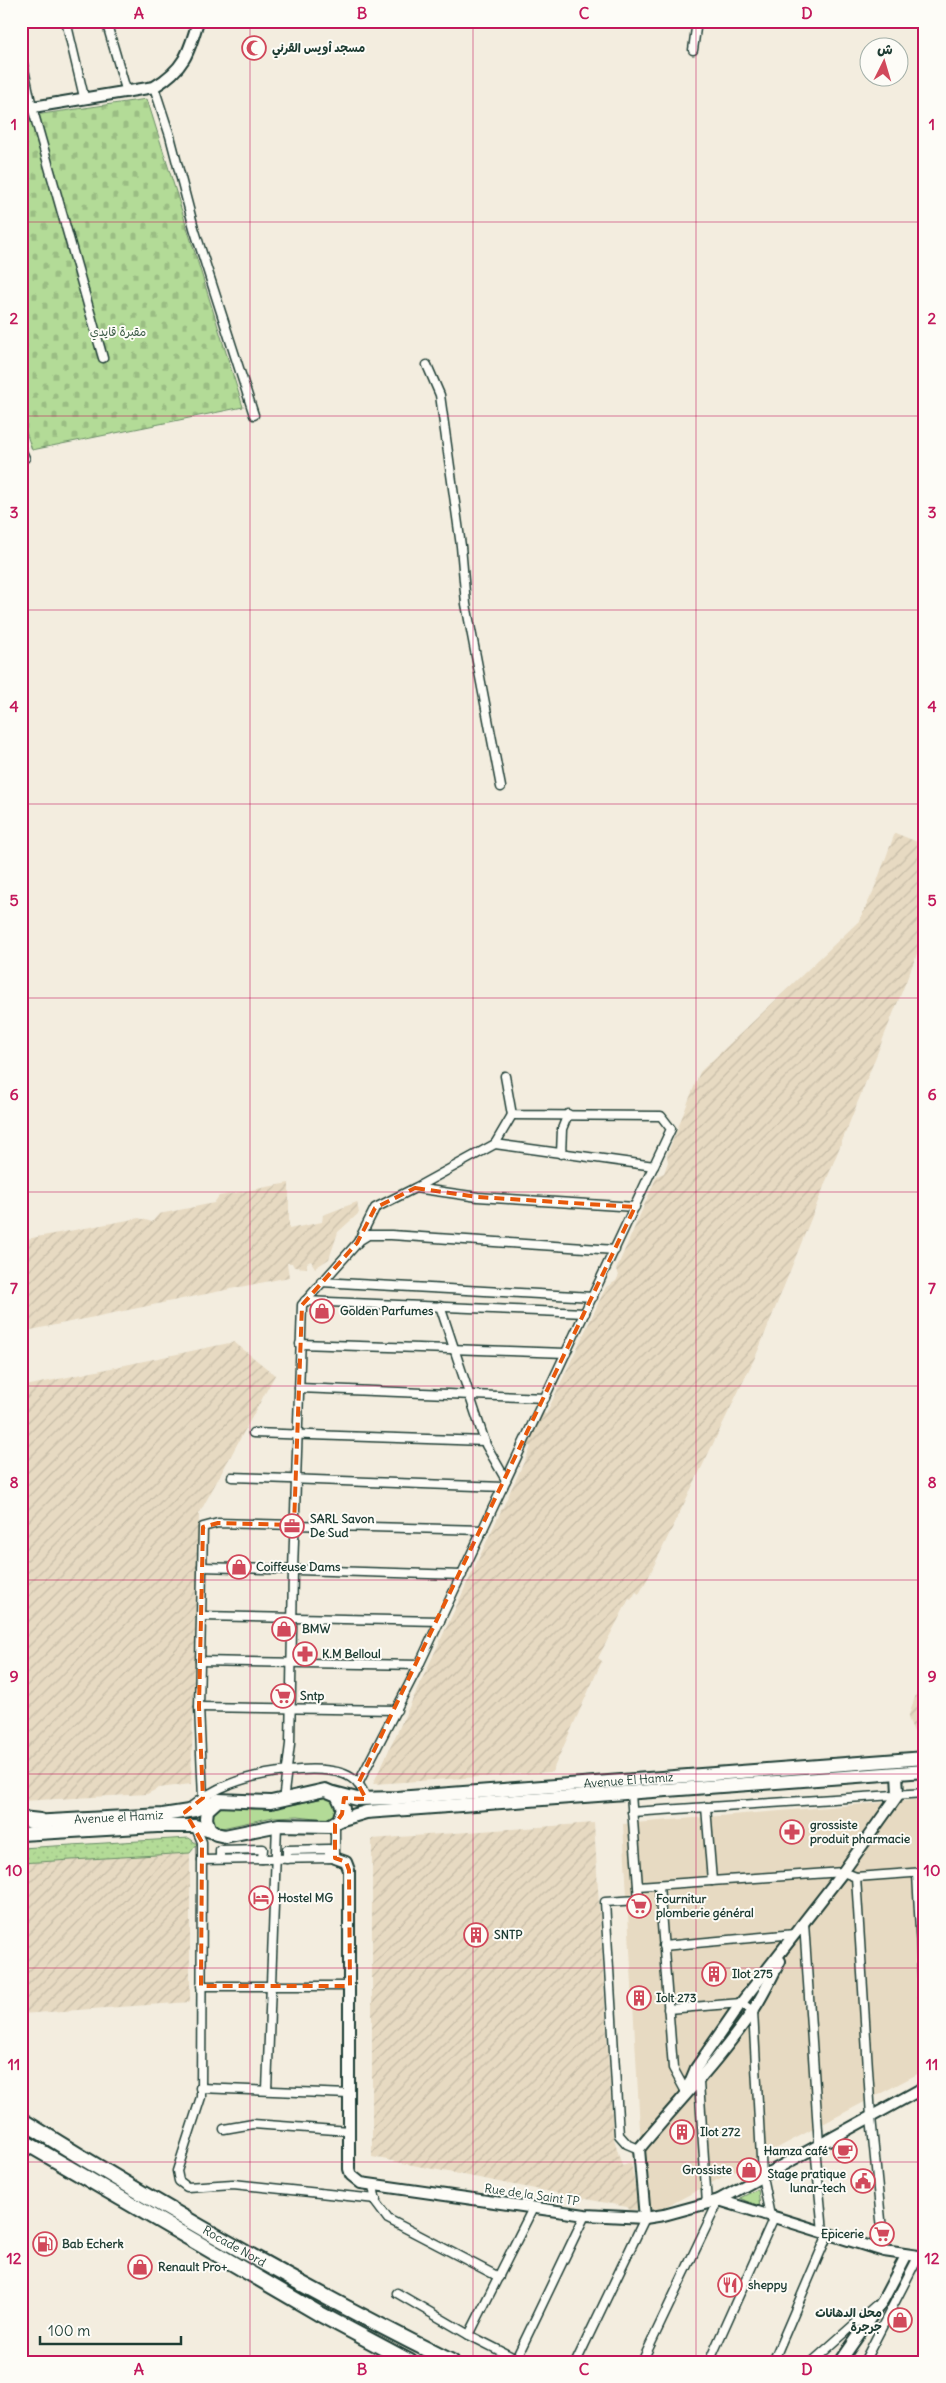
<svg xmlns="http://www.w3.org/2000/svg" width="946" height="2383" font-family="Delius,'Playpen Sans Arabic',sans-serif">
  <style>
    .built { fill: #e7dac2 }
    .industrial { fill: url(#industrial-furrows) }
    .grass { fill: url(#grass-dots); stroke: #698c66 }
    .forest { fill: url(#forest-firs); stroke: #698c66 }
    .cemetery { fill: url(#cemetery-stones); stroke: #698c66 }
    .green { fill: #b3db97; stroke: #698c66 }
    .lines { fill: none; stroke-linecap: round; stroke-linejoin: round }
    .minor-casing { stroke: #1f3d34; stroke-width: 11 }
    .tertiary-casing { stroke: #1f3d34; stroke-width: 14 }
    .trunk-casing { stroke: #1f3d34; stroke-width: 16 }
    .motorway-casing { stroke: #1f3d34; stroke-width: 18 }
    .minor { stroke: #fdfcf7; stroke-width: 8 }
    .tertiary { stroke: #fdfcf7; stroke-width: 10 }
    .trunk { stroke: #fdfcf7; stroke-width: 12 }
    .motorway { stroke: #fdfcf7; stroke-width: 14 }
    .marked { fill: none; stroke: #e8590c; stroke-width: 4; stroke-dasharray: 10 6; stroke-linejoin: round }
    .grid { fill: none; stroke: #c2185b; stroke-width: 1; stroke-opacity: 0.55 }
    .labels { text-anchor: middle; stroke-width: 4; stroke-linejoin: round; paint-order: stroke }
    .poi-label { font-size: 12px; font-weight: bold; fill: #1f3d34; stroke: #fdfcf7; text-anchor: start }
    .park-label { font-size: 12px; fill: #3d5d48; stroke: #fdfcf7 }
    .street-label { font-size: 12px; fill: #1f3d34; stroke: #fdfcf7 }
    .neatline { fill: none; stroke: #c2185b; stroke-width: 2 }
    .grid-label { font-size: 16px; text-anchor: middle; font-weight: bold; fill: #c2185b }
  </style>
  <defs>
    <pattern id="industrial-furrows" width="10" height="10" patternUnits="userSpaceOnUse" patternTransform="scale(1.25)"><rect width="10" height="10" fill="#e7dac2"/><path d="M-1 1l2-2M0 10L10 0M9 11l2-2" fill="none" stroke="#c6bca7"/></pattern>
    <pattern id="grass-dots" width="8" height="8" patternUnits="userSpaceOnUse" patternTransform="scale(1.25)"><rect width="8" height="8" fill="#b3db97"/><path d="M2 2h.1M6 6h.1" fill="none" stroke="#9abd83" stroke-width="1.8" stroke-linecap="round"/></pattern>
    <pattern id="forest-firs" width="22" height="20" patternUnits="userSpaceOnUse" patternTransform="scale(1.25)"><rect width="22" height="20" fill="#b3db97"/><path d="M5 1l3.5 6h-7zM16 11l3.5 6h-7z" fill="#9abd83"/></pattern>
    <pattern id="cemetery-stones" width="16" height="16" patternUnits="userSpaceOnUse" patternTransform="scale(1.25)"><rect width="16" height="16" fill="#b3db97"/><path d="M2 7V4a2 2 0 0 1 4 0v3zM10 15v-3a2 2 0 0 1 4 0v3z" fill="#9abd83"/></pattern>
  </defs>
  <rect width="100%" height="100%" fill="#f3eddf"/>
  <filter id="ink" filterUnits="userSpaceOnUse"><feTurbulence type="fractalNoise" baseFrequency=".02" numOctaves="2"/><feDisplacementMap in="SourceGraphic" scale="10" xChannelSelector="R" yChannelSelector="G"/><feConvolveMatrix kernelMatrix="1 2 1 2 8 2 1 2 1" color-interpolation-filters="sRGB"/></filter>
  <g filter="url(#ink)">
    <polygon class="built" points="925,1799 925,2070 645,2218 623,1824"/>
    <g class="industrial">
      <polygon points="895,833 925,845 925,934 758,1351 648,1578 639,1594 636,1592 631,1600 629,1599 598,1658 602,1661 552,1772 373,1784 531,1447 527,1445 543,1413 546,1414 606,1287 616,1281 619,1275 616,1270 657,1176 664,1173 668,1162 667,1155 700,1072 859,921 873,892"/>
      <polygon points="289,1183 289,1229 322,1222 323,1215 357,1202 359,1213 338,1232 329,1259 315,1268 311,1261 307,1263 307,1268 294,1267 292,1263 287,1263 289,1277 21,1332 21,1240 139,1218 152,1222 159,1214 214,1203 219,1196"/>
      <polygon points="234,1342 275,1375 199,1514 191,1784 159,1788 147,1794 21,1801 21,1387"/>
      <polygon points="925,1668 925,1731 914,1732 908,1718"/>
      <polygon points="594,1823 613,2135 622,2166 631,2163 639,2209 630,2210 627,2207 372,2157 372,1839"/>
      <polygon points="190,1853 190,2002 21,2014 21,1863"/>
    </g>
    <polygon class="grass" points="189,1838 197,1844 190,1853 21,1863 21,1848"/>
    <polygon class="forest" points="758,2189 760,2208 740,2198"/>
    <polygon class="cemetery" points="147,99 243,407 32,450 21,417 21,117"/>
    <path class="green" d="M328 1797 338 1806 334 1817 325 1819 298 1816 273 1817 222 1828C214 1826 212 1821 213 1813L221 1806 252 1809 277 1808Z"/>
    <g class="lines">
      <g class="minor-casing">
        <g id="minor">
          <polyline points="66,21 84,97"/>
          <polyline points="106,21 127,93"/>
          <polyline points="693,50 697,21"/>
          <polyline points="21,55 32,107 103,358"/>
          <polyline points="154,87 170,136 194,228 254,415"/>
          <polyline points="427,365 440,395 461,546 466,604 501,787"/>
          <polyline points="21,449 25,458 21,459"/>
          <polyline points="495,1144 654,1166"/>
          <polyline points="561,1154 562,1129 568,1114"/>
          <polyline points="415,1188 495,1144 512,1115"/>
          <polyline points="358,1242 375,1208 415,1188 478,1197 635,1207"/>
          <polyline points="321,1282 593,1297"/>
          <polyline points="305,1301 585,1313"/>
          <polyline points="440,1306 486,1445 506,1480"/>
          <polyline points="300,1344 566,1353"/>
          <polyline points="299,1388 545,1398"/>
          <polyline points="253,1433 485,1441"/>
          <polyline points="232,1477 503,1487"/>
          <polyline points="202,1567 462,1575"/>
          <polyline points="201,1616 440,1621"/>
          <polyline points="200,1661 419,1665"/>
          <polyline points="199,1707 397,1710"/>
          <polyline points="358,1784 419,1665 671,1129 661,1116 512,1115 505,1076"/>
          <polyline points="631,1794 639,1900 605,1902 619,2135 627,2144 639,2149"/>
          <polyline points="203,1798 199,1707 203,1527 218,1523 483,1530"/>
          <polyline points="283,1801 290,1744 293,1570 302,1305 360,1240 368,1235 391,1235 615,1250"/>
          <polyline points="706,1807 712,1881"/>
          <path d="M187 1810C200 1799 214 1790 230 1784 257 1773 316 1764 344 1774 355 1778 363 1788 366 1799"/>
          <polyline points="632,1812 925,1793"/>
          <polyline points="335,1824 335,1858 202,1860 201,2097 177,2171 179,2181 187,2187 233,2184 376,2199"/>
          <polyline points="195,1826 202,1842 202,1860"/>
          <polyline points="220,1859 220,1850 263,1849 262,1859"/>
          <polyline points="287,1859 287,1850 329,1849 329,1858"/>
          <polyline points="917,1873 925,2028"/>
          <polyline points="856,1877 871,2117 884,2251"/>
          <polyline points="659,1885 673,2068 686,2092"/>
          <polyline points="638,1886 843,1872 856,1877 925,1872"/>
          <polyline points="804,1923 819,2145"/>
          <polyline points="663,1946 795,1934"/>
          <polyline points="201,1986 350,1986"/>
          <polyline points="668,2009 741,2003 753,2011 762,2176 770,2216"/>
          <polyline points="699,2082 707,2204"/>
          <polyline points="200,2088 349,2094"/>
          <polyline points="267,2090 277,1825"/>
          <polyline points="224,2129 253,2124 349,2131"/>
          <polyline points="815,2147 823,2232"/>
          <polyline points="373,2185 376,2203 388,2219 499,2277"/>
          <polyline points="397,2293 469,2335 522,2362"/>
          <polyline points="469,2335 533,2208"/>
          <polyline points="516,2359 585,2215"/>
          <polyline points="576,2362 645,2218"/>
          <polyline points="642,2362 719,2200"/>
          <polyline points="709,2362 774,2217"/>
          <polyline points="773,2362 828,2234"/>
          <polyline points="812,2362 875,2306"/>
          <polyline points="864,2362 918,2257"/>
        </g>
      </g>
      <g class="tertiary-casing">
        <g id="tertiary">
          <path d="M21 109 154 87C184 69 189 53 198 21"/>
          <polyline points="335,1858 346,1862 349,1870 349,2169 351,2175 361,2183 585,2215 645,2218 664,2215 719,2200 925,2087"/>
          <polyline points="686,2092 696,2068 741,2003 843,1872 898,1795 897,1773"/>
          <polyline points="719,2200 884,2251 925,2257"/>
          <path d="M645 2218 639 2149C677 2103 718 2061 752 2012 763 1996 771 1978 780 1961"/>
          <polyline points="840,2362 883,2300 906,2256"/>
        </g>
      </g>
      <g class="trunk-casing">
        <g id="trunk">
          <polygon points="325,1790 337,1795 343,1808 339,1820 329,1826 279,1825 225,1836 216,1834 209,1828 206,1819 207,1810 218,1800 271,1802"/>
          <path id="s1" d="M334 1793 357 1799 397 1798 925 1758"/>
          <polyline points="339,1820 366,1812 925,1771"/>
          <path id="s2" d="M31 1822 163 1815 195 1810 213 1803"/>
          <polyline points="21,1834 157,1826 195,1826 214,1832"/>
        </g>
      </g>
      <g class="motorway-casing">
        <g id="motorway">
          <polyline points="21,1819 40,1821"/>
          <path id="s3" d="M21 2120C161 2207 305 2289 452 2362"/>
          <polyline points="21,2140 318,2313 410,2362"/>
        </g>
      </g>
      <use href="#minor" class="minor"/>
      <use href="#tertiary" class="tertiary"/>
      <use href="#trunk" class="trunk"/>
      <use href="#motorway" class="motorway"/>
    </g>
  </g>
  <path class="marked" d="M415 1188 478 1197 635 1207 358 1784 366 1799 344 1798 342 1814 335 1824V1858L346 1862 349 1870 350 1986H201L202 1842 185 1812 203 1798 199 1707 203 1527 218 1523 294 1525 302 1305 357 1243 375 1208Z"/>
  <path class="grid" d="M250 21V2362M473 21V2362M696 21V2362M21 222H925M21 416H925M21 610H925M21 804H925M21 998H925M21 1192H925M21 1386H925M21 1580H925M21 1774H925M21 1968H925M21 2162H925"/>
  <defs>
    <g id="mosque-ring" transform="scale(1.25)"><circle r="9.5" fill="#fdfcf7" stroke="#d1495b" stroke-width="1.5"/><path d="M3.5-4.9A6 6 0 1 0 3.5 4.9A5 5 0 1 1 3.5-4.9Z" fill="#d1495b"/></g>
    <g id="shop-ring" transform="scale(1.25)"><circle r="9.5" fill="#fdfcf7" stroke="#d1495b" stroke-width="1.5"/><path d="M-5-2.5h2.3a2.7 3.5 0 0 1 5.4 0H5L5.5 6h-11ZM-1.5-2.5h3a1.5 2.3 0 0 0-3 0Z" fill="#d1495b"/></g>
    <g id="office-ring" transform="scale(1.25)"><circle r="9.5" fill="#fdfcf7" stroke="#d1495b" stroke-width="1.5"/><path d="M-6-3h4V-5.5h4V-3h4V5H-6ZM-1-4.5V-3h2v-1.5ZM-6 0V1H6V0Z" fill="#d1495b"/></g>
    <g id="pharmacy-ring" transform="scale(1.25)"><circle r="9.5" fill="#fdfcf7" stroke="#d1495b" stroke-width="1.5"/><path d="M-2-6h4v4h4v4h-4v4h-4v-4h-4v-4h4Z" fill="#d1495b"/></g>
    <g id="supermarket-ring" transform="scale(1.25)"><circle r="9.5" fill="#fdfcf7" stroke="#d1495b" stroke-width="1.5"/><path d="M-6-5.5h2.5l.6 2H6L4.5 2H-2.5L-4.4-4H-6ZM-1.5 3.2a1.3 1.3 0 1 0 .1 0ZM3 3.2a1.3 1.3 0 1 0 .1 0Z" fill="#d1495b"/></g>
    <g id="hotel-ring" transform="scale(1.25)"><circle r="9.5" fill="#fdfcf7" stroke="#d1495b" stroke-width="1.5"/><path d="M-6-4.5h1.5V1H6V5H4.5V3h-9V5H-6ZM-4 0a1.8 1.8 0 1 1 3.6 0ZM.5 0V-2.5h3Q6-2.5 6 0Z" fill="#d1495b"/></g>
    <g id="building-ring" transform="scale(1.25)"><circle r="9.5" fill="#fdfcf7" stroke="#d1495b" stroke-width="1.5"/><path d="M-4-6H4V6H1V3H-1V6H-4ZM-2.5-4.3h1.7v1.8h-1.7ZM.8-4.3h1.7v1.8H.8ZM-2.5-1h1.7V.8h-1.7ZM.8-1h1.7V.8H.8Z" fill="#d1495b"/></g>
    <g id="cafe-ring" transform="scale(1.25)"><circle r="9.5" fill="#fdfcf7" stroke="#d1495b" stroke-width="1.5"/><path d="M-5.5-4.5H6V0H3Q3 3.5 0 3.5H-2.5Q-5.5 3.5-5.5 0ZM3-3.2v2h1.7v-2ZM-6 4.5H4V6H-6Z" fill="#d1495b"/></g>
    <g id="civic-ring" transform="scale(1.25)"><circle r="9.5" fill="#fdfcf7" stroke="#d1495b" stroke-width="1.5"/><path d="M-.6-6.5H3V-4.5H.6V-3L4-1V1h2V6H-6V1h2V-1L-.6-3ZM-1.2 2.5V6h2.4V2.5Z" fill="#d1495b"/></g>
    <g id="fuel-ring" transform="scale(1.25)"><circle r="9.5" fill="#fdfcf7" stroke="#d1495b" stroke-width="1.5"/><path d="M-5.5-6h7V0h2V4h1.3V-2.5L3-4.5l.8-.8L6-3V5H2.5V1h-1V6h-7ZM-4.2-4.7v3.2H.2V-4.7Z" fill="#d1495b"/></g>
    <g id="restaurant-ring" transform="scale(1.25)"><circle r="9.5" fill="#fdfcf7" stroke="#d1495b" stroke-width="1.5"/><path d="M-5-6h1v4h1v-4h1v4h1v-4h1v5L-1.5 .5V6h-2V.5L-5-1ZM5-6V6H3V1.5H1.5Q1.5-4 5-6Z" fill="#d1495b"/></g>
  </defs>
  <g fill-rule="evenodd">
    <use href="#mosque-ring" x="254" y="48"/>
    <use href="#shop-ring" x="322" y="1311"/>
    <use href="#office-ring" x="292" y="1526"/>
    <use href="#shop-ring" x="239" y="1567"/>
    <use href="#shop-ring" x="284" y="1629"/>
    <use href="#pharmacy-ring" x="305" y="1654"/>
    <use href="#supermarket-ring" x="283" y="1696"/>
    <use href="#pharmacy-ring" x="792" y="1832"/>
    <use href="#hotel-ring" x="261" y="1898"/>
    <use href="#supermarket-ring" x="639" y="1906"/>
    <use href="#building-ring" x="476" y="1935"/>
    <use href="#building-ring" x="714" y="1974"/>
    <use href="#building-ring" x="639" y="1998"/>
    <use href="#building-ring" x="682" y="2132"/>
    <use href="#cafe-ring" x="845" y="2151"/>
    <use href="#shop-ring" x="749" y="2170"/>
    <use href="#civic-ring" x="863" y="2181"/>
    <use href="#supermarket-ring" x="882" y="2234"/>
    <use href="#fuel-ring" x="45" y="2244"/>
    <use href="#shop-ring" x="140" y="2267"/>
    <use href="#restaurant-ring" x="730" y="2285"/>
    <use href="#shop-ring" x="900" y="2320"/>
  </g>
  <g class="labels">
    <g class="poi-label">
      <text x="272" y="52">مسجد أويس القرني</text>
      <text x="340" y="1315">Golden Parfumes</text>
      <text x="310" y="1523">SARL Savon<tspan x="310" dy="14">De Sud</tspan></text>
      <text x="256" y="1571">Coiffeuse Dams</text>
      <text x="302" y="1633">BMW</text>
      <text x="322" y="1658">K.M Belloul</text>
      <text x="300" y="1700">Sntp</text>
      <text x="810" y="1829">grossiste<tspan x="810" dy="14">produit pharmacie</tspan></text>
      <text x="278" y="1902">Hostel MG</text>
      <text x="656" y="1903">Fournitur<tspan x="656" dy="14">plomberie général</tspan></text>
      <text x="494" y="1939">SNTP</text>
      <text x="732" y="1978">Ilot 275</text>
      <text x="656" y="2002">Iolt 273</text>
      <text x="700" y="2136">Ilot 272</text>
      <text x="828" y="2155" text-anchor="end">Hamza café</text>
      <text x="732" y="2174" text-anchor="end">Grossiste</text>
      <text x="846" y="2178" text-anchor="end">Stage pratique<tspan x="846" dy="14">lunar-tech</tspan></text>
      <text x="864" y="2238" text-anchor="end">Epicerie</text>
      <text x="62" y="2248">Bab Echerk</text>
      <text x="158" y="2271">Renault Pro+</text>
      <text x="748" y="2289">sheppy</text>
      <text x="882" y="2317" text-anchor="end">محل الدهانات<tspan x="882" dy="14">جرجرة</tspan></text>
    </g>
    <g class="park-label">
      <text x="118" y="336">مقبرة قايدي</text>
    </g>
    <g class="street-label">
      <text dy="4" stroke="none"><textPath href="#s1" startOffset="296">Avenue El Hamiz</textPath></text>
      <text dy="4" stroke="none"><textPath href="#s2" startOffset="88">Avenue el Hamiz</textPath></text>
      <text transform="translate(532 2195) rotate(8)" y="4">Rue de la Saint TP</text>
      <text dy="4" stroke="none"><textPath href="#s3" startOffset="248">Rocade Nord</textPath></text>
    </g>
  </g>
  <rect width="946" height="2383" fill="none" stroke="#fdfcf7" stroke-width="55"/>
  <g transform="translate(884 62) rotate(5)"><circle r="24" fill="#fdfcf7" stroke="#a4b0a9"/>
  <path d="M0-4L9 19L0 12L-9 19Z" fill="#d1495b"/>
  <text y="-8" font-size="14" font-weight="bold" text-anchor="middle" fill="#1f3d34">ش</text>
  </g>
  <path d="M40 2336v8h141v-8" fill="none" stroke="#1f3d34" stroke-width="2.5"/>
  <text x="48" y="2336" font-size="15" fill="#1f3d34" stroke="#fdfcf7" stroke-width="4" paint-order="stroke">100 m</text>
  <rect x="28" y="28" width="890" height="2328" class="neatline"/>
  <g class="grid-label">
    <text x="139" y="19">A</text>
    <text x="362" y="19">B</text>
    <text x="584" y="19">C</text>
    <text x="807" y="19">D</text>
    <text x="14" y="130">1</text>
    <text x="932" y="130">1</text>
    <text x="14" y="324">2</text>
    <text x="932" y="324">2</text>
    <text x="14" y="518">3</text>
    <text x="932" y="518">3</text>
    <text x="14" y="712">4</text>
    <text x="932" y="712">4</text>
    <text x="14" y="906">5</text>
    <text x="932" y="906">5</text>
    <text x="14" y="1100">6</text>
    <text x="932" y="1100">6</text>
    <text x="14" y="1294">7</text>
    <text x="932" y="1294">7</text>
    <text x="14" y="1488">8</text>
    <text x="932" y="1488">8</text>
    <text x="14" y="1682">9</text>
    <text x="932" y="1682">9</text>
    <text x="14" y="1876">10</text>
    <text x="932" y="1876">10</text>
    <text x="14" y="2070">11</text>
    <text x="932" y="2070">11</text>
    <text x="14" y="2264">12</text>
    <text x="932" y="2264">12</text>
    <text x="139" y="2375">A</text>
    <text x="362" y="2375">B</text>
    <text x="584" y="2375">C</text>
    <text x="807" y="2375">D</text>
  </g>
</svg>
